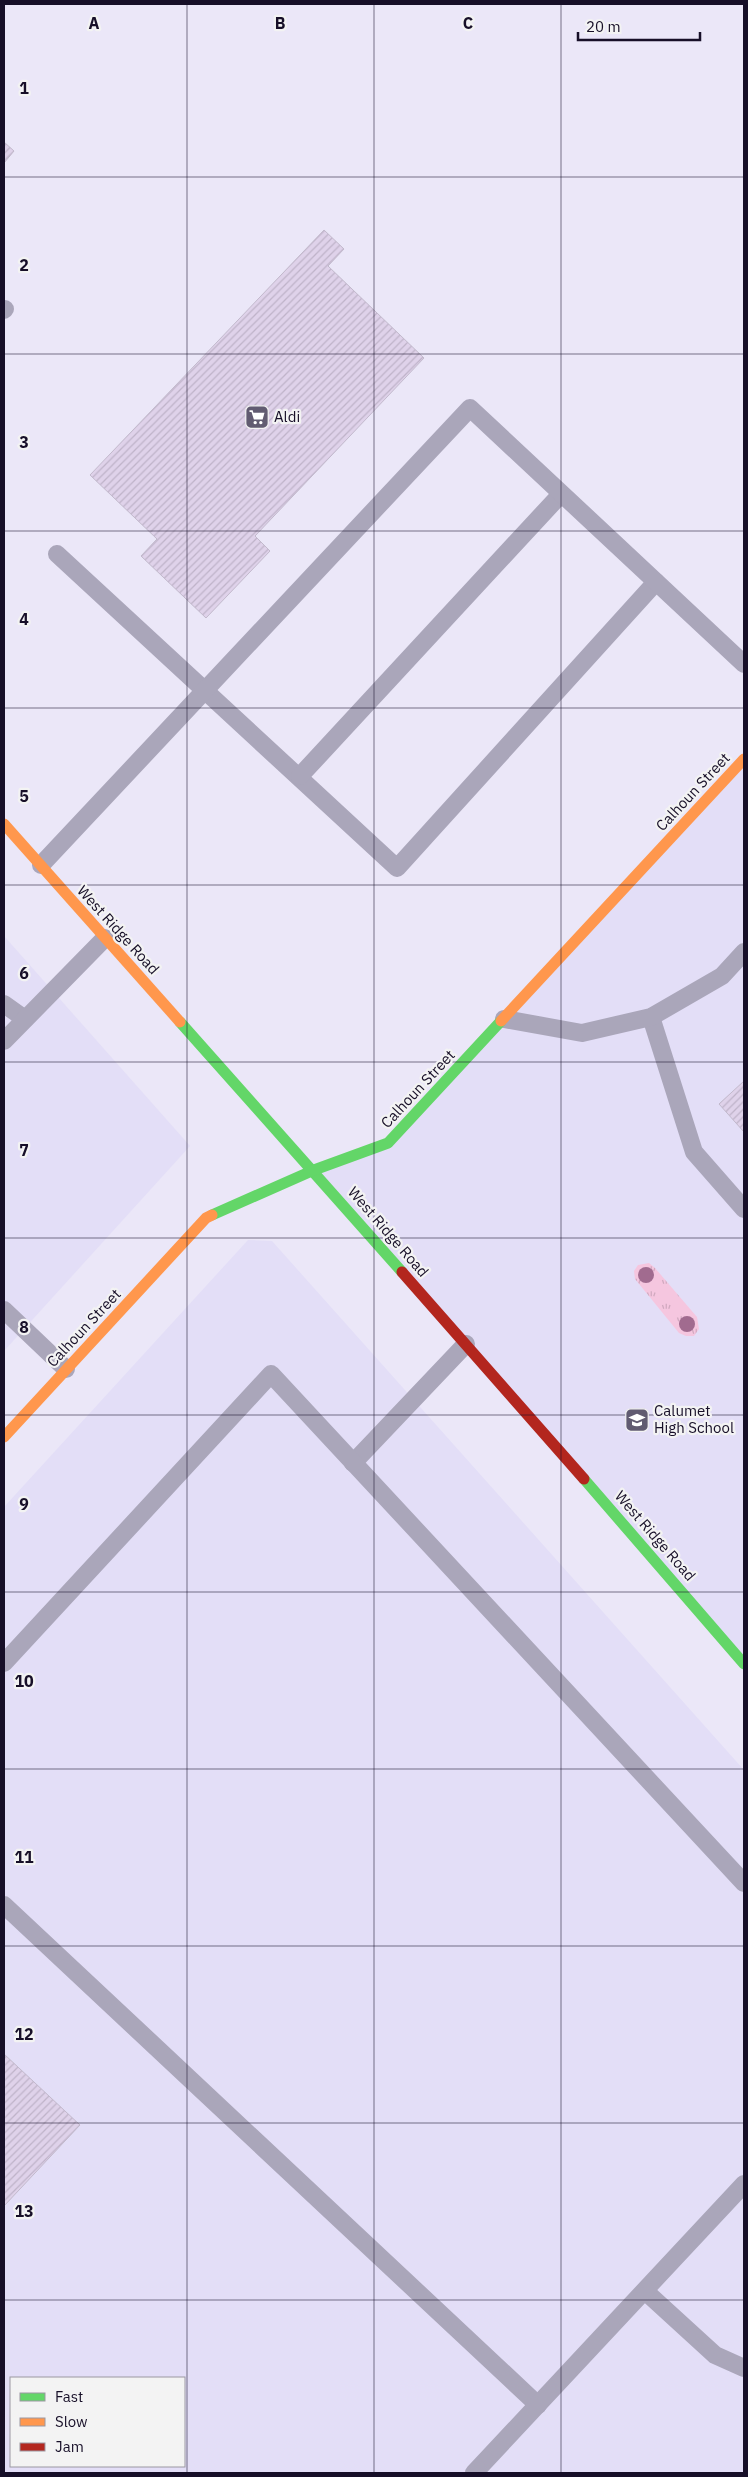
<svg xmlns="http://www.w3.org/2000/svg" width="748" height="2477" font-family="'IBM Plex Sans',sans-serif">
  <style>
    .built { fill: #e3def7; fill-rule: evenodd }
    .grass { fill: url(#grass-tufts) }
    .building { fill: url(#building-hatch); stroke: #c2b9cc }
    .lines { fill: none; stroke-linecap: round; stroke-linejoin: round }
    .lane { stroke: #aaa6ba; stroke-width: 18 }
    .fast { stroke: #63d668; stroke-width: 11 }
    .slow { stroke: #ff974d; stroke-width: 11 }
    .jam { stroke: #b3261e; stroke-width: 11 }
    .tree { fill: #a16b8f }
    .grid { fill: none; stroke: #170f28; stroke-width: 1; stroke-opacity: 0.55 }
    .labels { text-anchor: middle; stroke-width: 4.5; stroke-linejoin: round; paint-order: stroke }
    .poi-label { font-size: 15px; fill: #170f28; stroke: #f3f3f3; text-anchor: start }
    .street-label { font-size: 15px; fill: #170f28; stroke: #f3f3f3 }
    .grid-label { font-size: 16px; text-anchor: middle; font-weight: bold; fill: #170f28; stroke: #f3f3f3; stroke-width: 4.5; stroke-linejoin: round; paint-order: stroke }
  </style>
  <defs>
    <pattern id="grass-tufts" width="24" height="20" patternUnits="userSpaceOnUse" patternTransform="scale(1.25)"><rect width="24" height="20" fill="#f5c6df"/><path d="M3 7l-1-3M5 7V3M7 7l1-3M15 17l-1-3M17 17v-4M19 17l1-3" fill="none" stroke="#d1a9bf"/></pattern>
    <pattern id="building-hatch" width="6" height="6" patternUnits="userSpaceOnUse" patternTransform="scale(1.25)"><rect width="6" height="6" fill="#dfd2ea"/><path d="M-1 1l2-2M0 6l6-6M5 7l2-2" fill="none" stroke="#bfb3c9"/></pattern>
  </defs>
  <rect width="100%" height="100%" fill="#ebe7f8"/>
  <g class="built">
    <polygon points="744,754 744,1669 314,1170 388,1143"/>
    <polygon points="4,936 190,1146 4,1351"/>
    <path d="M248 1240 272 1241 744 1770V2473H4V1507ZM11 2378H184V2466H11Z"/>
  </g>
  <polygon class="grass" points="649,1263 655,1268 697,1317 699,1329 694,1336 686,1336 679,1333 635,1279 634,1271 638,1265"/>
  <g class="building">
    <polygon points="4,142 14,151 4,163"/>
    <polygon points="324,230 344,249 328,266 424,358 255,536 270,551 206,618 141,556 157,539 90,475"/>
    <polygon points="744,1081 744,1132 719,1104"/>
    <polygon points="4,2054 80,2125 4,2206"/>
  </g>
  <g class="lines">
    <g class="lane">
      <polyline points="4,310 5,309"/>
      <polyline points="57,554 397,868 656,582"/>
      <polyline points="300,776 561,494"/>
      <polyline points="41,865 470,408 744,664"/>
      <polyline points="4,1004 25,1019"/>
      <polyline points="651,1017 694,1152 744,1209"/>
      <polyline points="504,1019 582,1033 651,1017 722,976 744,952"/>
      <polyline points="4,1041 105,938"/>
      <polyline points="4,1310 66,1369"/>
      <polyline points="353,1463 466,1344"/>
      <polyline points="4,1663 271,1374 744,1883"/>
      <polyline points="4,1905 538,2405"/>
      <polyline points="645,2291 715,2355 744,2368"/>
      <polyline points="474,2473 744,2184"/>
    </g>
    <g class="fast">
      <polyline points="180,1022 402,1272"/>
      <polyline points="212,1215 314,1170 388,1143 501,1021"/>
      <polyline points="584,1479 744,1664"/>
    </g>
    <g class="slow">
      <polyline points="4,824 180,1022"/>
      <polyline points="501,1021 744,759"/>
      <polyline points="4,1437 206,1218 212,1215"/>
    </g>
    <polyline class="jam" points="402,1272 584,1479"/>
  </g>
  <g class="tree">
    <circle cx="646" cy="1275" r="8"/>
    <circle cx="687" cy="1324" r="8"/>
  </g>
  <path class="grid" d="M187 4V2473M374 4V2473M561 4V2473M4 177H744M4 354H744M4 531H744M4 708H744M4 885H744M4 1062H744M4 1238H744M4 1415H744M4 1592H744M4 1769H744M4 1946H744M4 2123H744M4 2300H744"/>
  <defs>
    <g id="supermarket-square" transform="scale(1.25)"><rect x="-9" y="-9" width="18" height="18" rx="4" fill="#615b71" stroke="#f3f3f3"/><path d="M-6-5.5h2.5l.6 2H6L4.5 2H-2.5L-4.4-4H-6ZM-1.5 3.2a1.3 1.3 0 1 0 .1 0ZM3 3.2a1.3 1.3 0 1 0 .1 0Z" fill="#fff"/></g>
    <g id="school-square" transform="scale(1.25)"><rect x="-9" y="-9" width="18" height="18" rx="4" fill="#615b71" stroke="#f3f3f3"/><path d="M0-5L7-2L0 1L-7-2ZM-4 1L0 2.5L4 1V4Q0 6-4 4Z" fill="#fff"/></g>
  </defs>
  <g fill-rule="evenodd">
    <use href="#supermarket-square" x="257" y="417"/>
    <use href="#school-square" x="637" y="1420"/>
  </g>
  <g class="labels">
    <g class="poi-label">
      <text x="274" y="422">Aldi</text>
      <text x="654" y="1416">Calumet<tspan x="654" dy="17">High School</tspan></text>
    </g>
    <g class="street-label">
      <text transform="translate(693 792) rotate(-47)" y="5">Calhoun Street</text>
      <text transform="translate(118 930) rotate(48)" y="5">West Ridge Road</text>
      <text transform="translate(418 1089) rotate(-47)" y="5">Calhoun Street</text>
      <text transform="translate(388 1232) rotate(49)" y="5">West Ridge Road</text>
      <text transform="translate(84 1328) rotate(-47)" y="5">Calhoun Street</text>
      <text transform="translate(655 1536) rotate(49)" y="5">West Ridge Road</text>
    </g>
  </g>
  <g class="grid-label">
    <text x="94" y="29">A</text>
    <text x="280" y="29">B</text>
    <text x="468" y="29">C</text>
    <text x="24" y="94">1</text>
    <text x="24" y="271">2</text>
    <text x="24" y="448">3</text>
    <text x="24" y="625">4</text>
    <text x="24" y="802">5</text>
    <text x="24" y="979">6</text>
    <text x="24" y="1156">7</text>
    <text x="24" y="1333">8</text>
    <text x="24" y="1510">9</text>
    <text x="24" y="1687">10</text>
    <text x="24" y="1863">11</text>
    <text x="24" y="2040">12</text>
    <text x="24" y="2217">13</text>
  </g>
  <rect width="748" height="2477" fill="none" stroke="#170f28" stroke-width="10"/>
  <rect x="10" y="2377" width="175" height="90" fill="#f3f3f3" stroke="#9b98a2"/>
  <rect x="20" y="2393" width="25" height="8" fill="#63d668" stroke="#9b98a2"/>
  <text x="55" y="2402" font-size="15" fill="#170f28">Fast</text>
  <rect x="20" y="2418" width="25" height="8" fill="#ff974d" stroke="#9b98a2"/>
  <text x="55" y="2427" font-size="15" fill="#170f28">Slow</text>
  <rect x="20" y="2443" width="25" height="8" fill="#b3261e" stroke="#9b98a2"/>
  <text x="55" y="2452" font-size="15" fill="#170f28">Jam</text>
  <path d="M578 32v8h122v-8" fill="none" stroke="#170f28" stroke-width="2.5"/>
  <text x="586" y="32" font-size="15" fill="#170f28" stroke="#f3f3f3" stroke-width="4" paint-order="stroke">20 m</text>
</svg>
